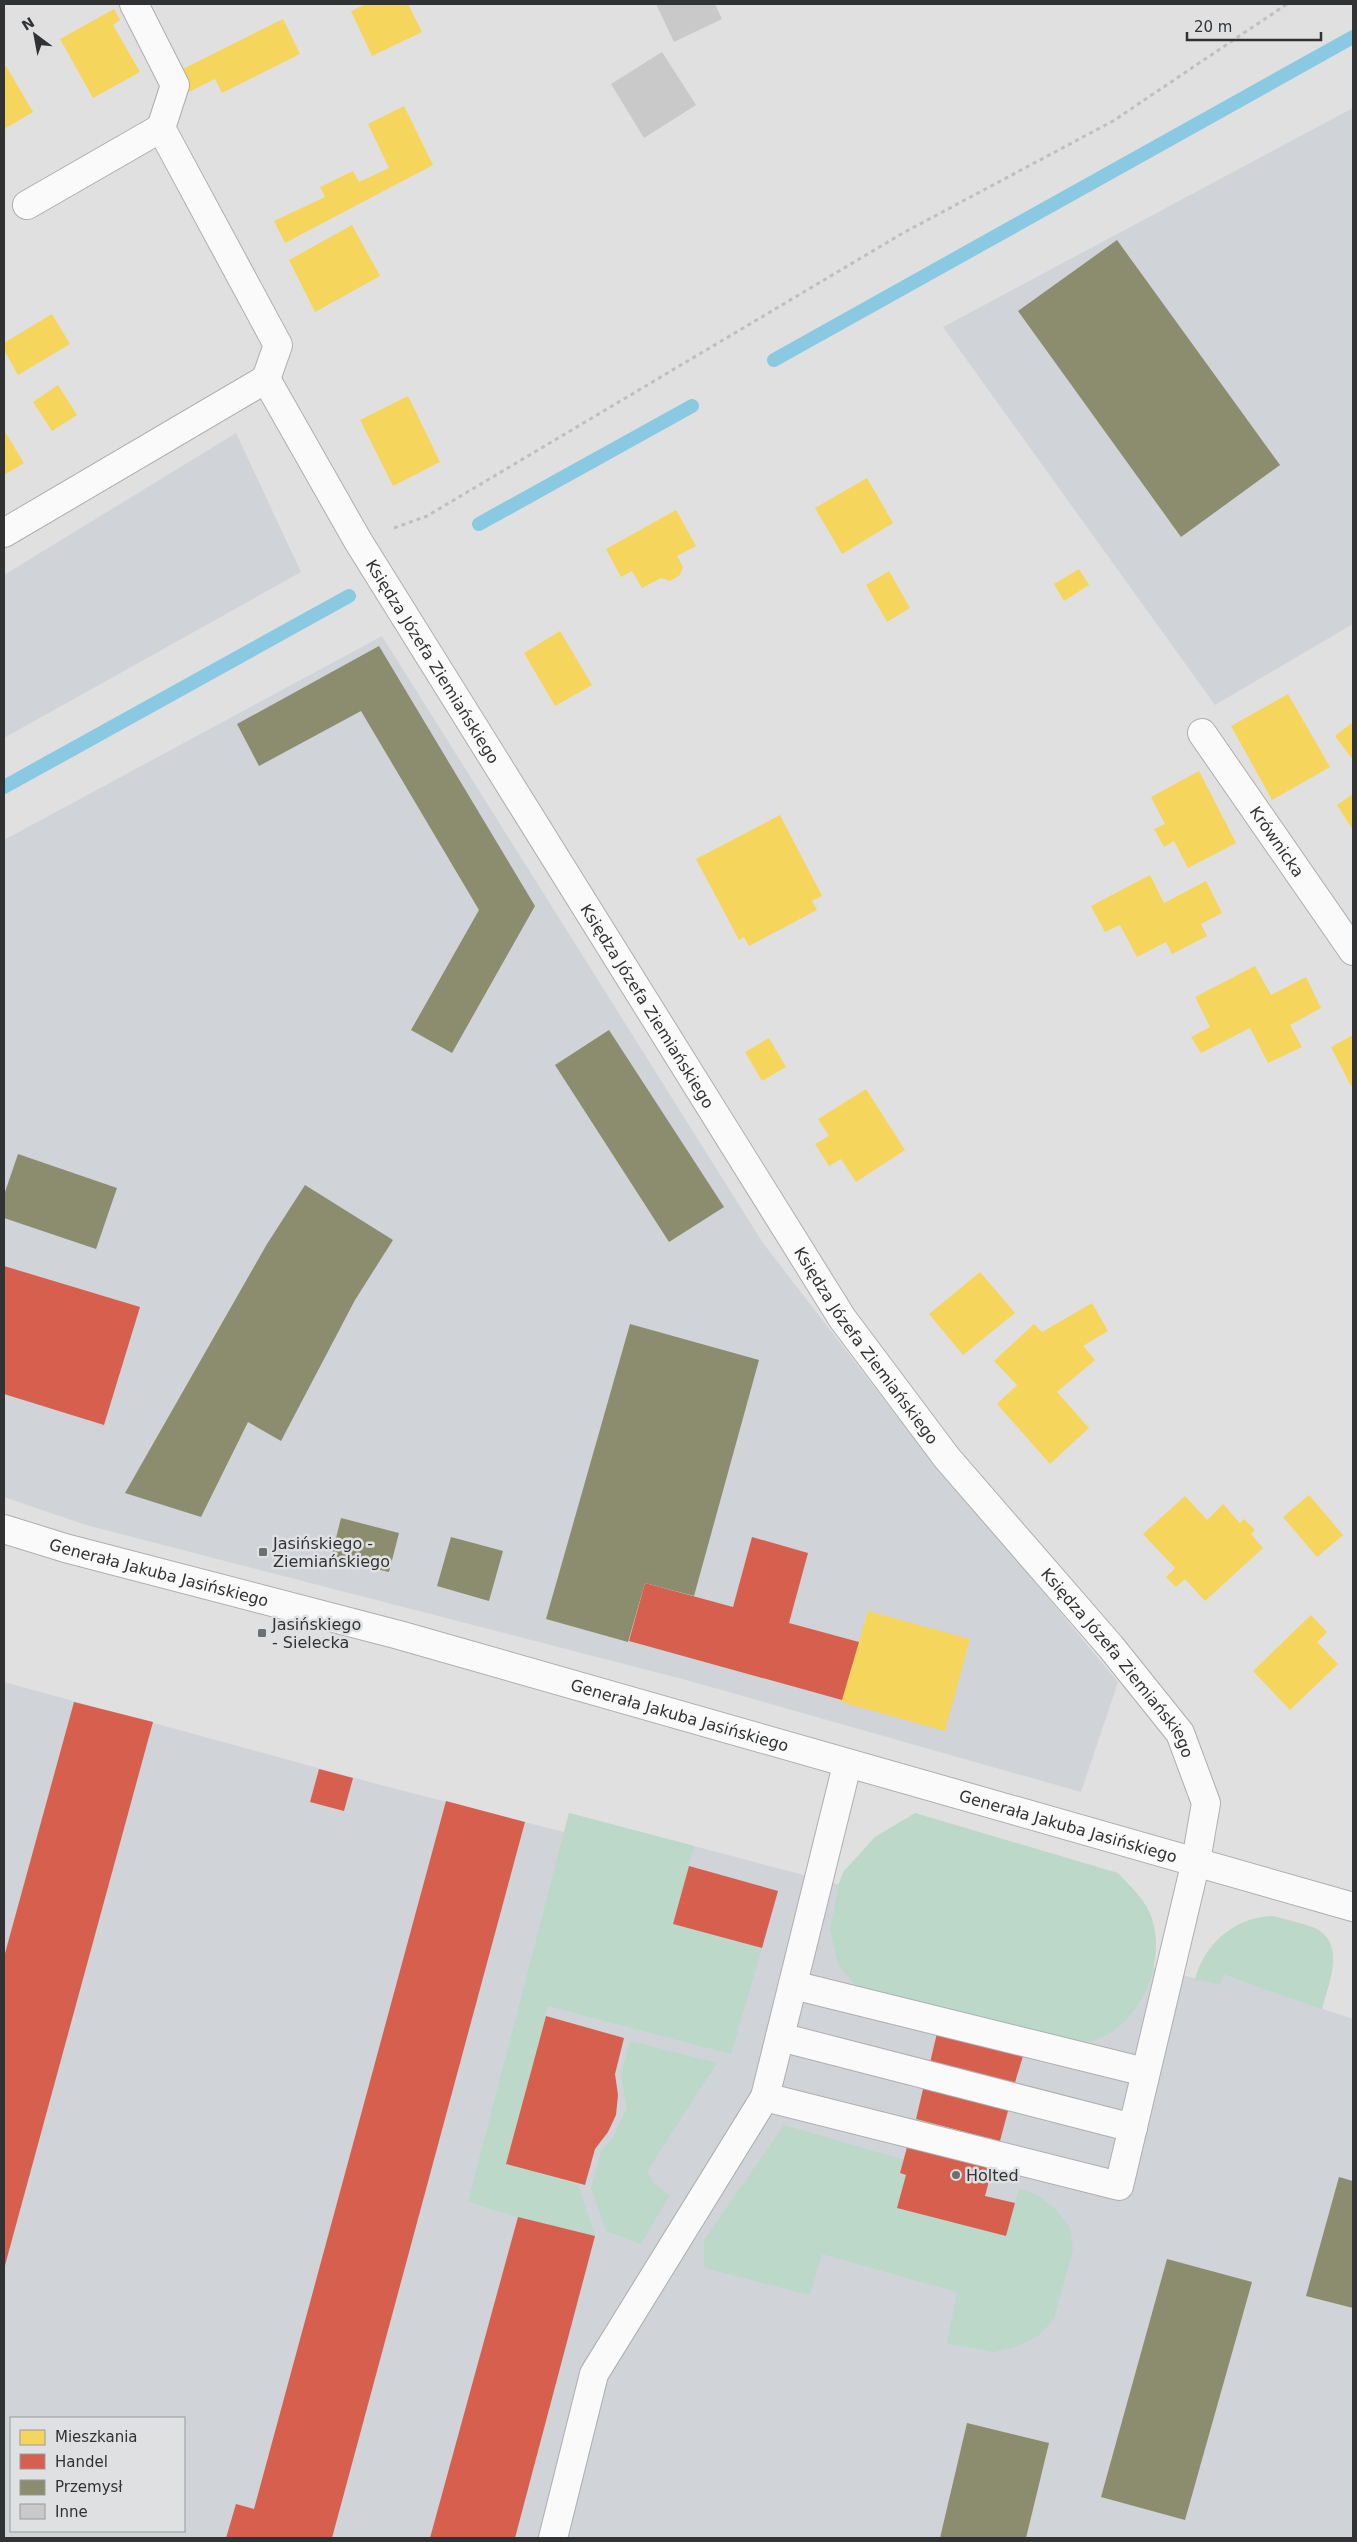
<svg xmlns="http://www.w3.org/2000/svg" width="1357" height="2542" font-family="'DejaVu Sans',sans-serif">
  <style>
    .built { fill: #d0d3d8; fill-rule: evenodd }
    .green { fill: #bbd8c9 }
    .homes { fill: #f6d55c }
    .shops { fill: #d6604d }
    .industry { fill: #8c8c6e }
    .lines { fill: none; stroke-linecap: round; stroke-linejoin: round }
    .stream { stroke: #8ac9e2; stroke-width: 14 }
    .building { fill: #cac9c9 }
    .minor-casing { stroke: #aeaeb0; stroke-width: 30 }
    .path { stroke: #bfbfc0; stroke-width: 3; stroke-dasharray: 4 4; stroke-linecap: butt }
    .minor { stroke: #fafafa; stroke-width: 28 }
    .poi-dot { fill: #6e6f70; stroke: #dfe0e2; stroke-width: 2 }
    .labels { text-anchor: middle; stroke-width: 5; stroke-linejoin: round; paint-order: stroke }
    .street-label { font-size: 16px; fill: #313233; stroke: #dfe0e2 }
    .poi-label { font-size: 16px; fill: #313233; stroke: #dfe0e2; text-anchor: start }
  </style>
  <rect width="100%" height="100%" fill="#e0e0e1"/>
  <g class="built">
    <polygon points="1353,108 1353,624 1215,705 943,327"/>
    <polygon points="236,433 301,572 4,738 4,575"/>
    <polygon points="382,636 763,1243 895,1414 1118,1682 1081,1792 686,1680 86,1525 4,1497 4,840"/>
    <path d="M4 1682 373 1783 564 1832 569 1813 1220 1985 1223 1975 1353 2019V2538H4ZM11 2418H184V2531H11Z"/>
  </g>
  <g class="green">
    <polygon points="569,1813 694,1846 673,1924 762,1948 731,2054 548,2006 506,2164 578,2184 595,2236 518,2217 468,2202"/>
    <path d="M915 1813 1118 1873C1130 1886 1147 1901 1152 1919 1166 1962 1142 2022 1098 2039 1092 2042 1082 2041 1075 2042L870 1992 854 1984 838 1964 830 1929 839 1884 843 1872 875 1837Z"/>
    <path d="M1273 1916C1287 1920 1302 1923 1315 1928 1347 1943 1328 1985 1322 2009L1224 1975 1220 1985 1195 1979C1205 1943 1235 1917 1273 1916Z"/>
    <polygon points="630,2041 717,2063 647,2171 653,2183 669,2196 641,2244 606,2231 591,2188 601,2151 612,2139 627,2108 621,2074"/>
    <polygon points="784,2125 904,2160 900,2173 1006,2236 1019,2189 1036,2194 1055,2209 1070,2227 1073,2249 1054,2319 1038,2336 1015,2347 994,2352 947,2344 957,2292 822,2254 810,2295 704,2268 704,2240"/>
  </g>
  <g class="homes">
    <polygon points="366,4 408,4 422,32 372,56 351,11"/>
    <polygon points="114,9 120,20 113,25 140,72 93,98 60,39"/>
    <polygon points="283,19 300,54 222,93 215,79 189,92 179,71"/>
    <polygon points="6,66 33,112 4,129 4,68"/>
    <polygon points="404,106 433,165 285,243 274,221 325,197 320,187 353,171 359,182 389,168 368,124"/>
    <polygon points="352,225 380,276 315,312 289,260"/>
    <polygon points="52,314 70,344 18,375 4,350 4,343"/>
    <polygon points="58,385 77,415 52,431 33,402"/>
    <polygon points="408,396 440,462 393,486 360,420"/>
    <polygon points="4,430 24,463 4,475"/>
    <polygon points="867,478 893,523 842,554 815,508"/>
    <polygon points="676,510 696,546 677,556 683,567 680,575 670,581 661,578 642,588 632,571 621,577 606,549"/>
    <polygon points="1079,569 1089,585 1064,601 1054,584"/>
    <polygon points="889,571 910,608 887,622 866,585"/>
    <polygon points="560,631 592,685 555,706 524,653"/>
    <polygon points="1288,694 1330,767 1272,800 1231,726"/>
    <polygon points="1353,722 1353,760 1335,736"/>
    <polygon points="1199,771 1236,843 1188,868 1174,841 1164,847 1154,829 1165,824 1151,797"/>
    <polygon points="1353,794 1353,830 1337,805"/>
    <polygon points="780,815 822,896 812,901 817,910 749,946 744,937 739,940 696,859"/>
    <polygon points="1150,875 1164,903 1206,881 1222,913 1201,924 1207,936 1172,954 1166,942 1137,957 1120,925 1105,932 1091,906"/>
    <polygon points="1255,966 1271,995 1306,977 1321,1008 1290,1025 1302,1047 1268,1063 1250,1028 1201,1053 1191,1037 1210,1027 1195,997"/>
    <polygon points="1353,1035 1353,1085 1351,1086 1331,1047"/>
    <polygon points="769,1038 786,1067 762,1081 745,1052"/>
    <polygon points="866,1089 905,1150 856,1182 841,1159 829,1166 815,1144 829,1136 818,1119"/>
    <polygon points="980,1272 1015,1313 963,1355 929,1314"/>
    <polygon points="1092,1303 1108,1331 1083,1346 1095,1360 1057,1392 1089,1428 1050,1464 997,1404 1017,1385 994,1361 1034,1324 1042,1332"/>
    <polygon points="1309,1495 1343,1535 1317,1557 1283,1517"/>
    <polygon points="1185,1496 1207,1520 1223,1504 1240,1523 1244,1519 1255,1530 1251,1534 1263,1548 1205,1601 1185,1579 1176,1587 1166,1577 1175,1568 1143,1534"/>
    <polygon points="868,1611 970,1639 945,1731 841,1702"/>
    <polygon points="1311,1615 1327,1632 1317,1642 1338,1664 1290,1710 1253,1671"/>
  </g>
  <g class="shops">
    <polygon points="4,1266 140,1307 104,1425 4,1394"/>
    <polygon points="752,1537 808,1553 789,1623 859,1642 842,1700 629,1641 645,1583 733,1607"/>
    <polygon points="74,1702 153,1722 4,2269 4,1957"/>
    <polygon points="319,1769 353,1778 344,1811 310,1802"/>
    <polygon points="446,1801 525,1822 332,2538 226,2538 236,2504 254,2509"/>
    <polygon points="689,1866 778,1891 762,1948 673,1924"/>
    <polygon points="546,2016 624,2038 615,2074 618,2095 616,2115 608,2132 595,2149 585,2185 506,2164"/>
    <polygon points="937,2033 1023,2056 1013,2089 929,2067"/>
    <polygon points="924,2085 1009,2107 1000,2141 916,2119"/>
    <polygon points="909,2140 994,2162 985,2196 1015,2203 1006,2236 897,2208 906,2175 900,2173"/>
    <polygon points="518,2217 595,2236 515,2538 430,2538"/>
  </g>
  <g class="industry">
    <polygon points="1117,240 1280,465 1181,537 1018,311"/>
    <polygon points="379,646 535,906 452,1053 411,1030 479,910 361,711 259,766 237,724"/>
    <polygon points="609,1030 724,1207 669,1242 555,1065"/>
    <polygon points="18,1154 117,1188 96,1249 4,1218 4,1195"/>
    <polygon points="305,1185 393,1240 355,1300 281,1441 248,1422 201,1517 125,1493 267,1244"/>
    <polygon points="630,1324 759,1360 694,1596 645,1583 628,1642 546,1619"/>
    <polygon points="341,1518 399,1533 389,1572 331,1558"/>
    <polygon points="451,1537 503,1551 489,1601 437,1586"/>
    <polygon points="1339,2177 1353,2181 1353,2308 1306,2296"/>
    <polygon points="1167,2259 1252,2282 1185,2520 1101,2497"/>
    <polygon points="967,2423 1049,2443 1026,2538 940,2538"/>
  </g>
  <g class="lines">
    <g class="stream">
      <polyline points="774,360 1353,37"/>
      <polyline points="479,524 692,406"/>
      <polyline points="4,787 349,596"/>
    </g>
  </g>
  <g class="building">
    <polygon points="656,4 715,4 722,19 674,42"/>
    <polygon points="662,52 696,105 644,138 611,84"/>
  </g>
  <g class="lines">
    <g class="minor-casing">
      <g id="minor">
        <polyline points="134,4 175,85 161,128 278,345 266,379"/>
        <polyline points="27,205 161,128"/>
        <path id="s1" d="M4 533 266 379 358 541 842 1318 947 1458 1111 1647 1180 1733 1206 1803 1196 1861 1119 2186 765 2097"/>
        <path id="s2" d="M1202 733 1353 951"/>
        <path id="s3" d="M4 1529 65 1548 399 1635 1353 1907"/>
        <polyline points="793,1985 1145,2072"/>
        <polyline points="780,2037 1133,2128"/>
        <polyline points="553,2538 594,2374 765,2097 847,1765"/>
      </g>
    </g>
    <polyline class="path" points="394,528 427,516 903,233 1113,121 1287,4"/>
    <use href="#minor" class="minor"/>
  </g>
  <g class="poi-dot">
    <rect x="258" y="1547" width="10" height="10" rx="2.5"/>
    <rect x="257" y="1628" width="10" height="10" rx="2.5"/>
    <circle cx="956" cy="2175" r="5"/>
  </g>
  <g class="labels">
    <g class="street-label">
      <text dy="6" stroke="none"><textPath href="#s1" startOffset="632">Księdza Józefa Ziemiańskiego</textPath></text>
      <text dy="6" stroke="none"><textPath href="#s2" startOffset="132">Krównicka</textPath></text>
      <text dy="6" stroke="none"><textPath href="#s1" startOffset="1038">Księdza Józefa Ziemiańskiego</textPath></text>
      <text dy="6" stroke="none"><textPath href="#s1" startOffset="1442">Księdza Józefa Ziemiańskiego</textPath></text>
      <text dy="6" stroke="none"><textPath href="#s3" startOffset="161">Generała Jakuba Jasińskiego</textPath></text>
      <text dy="6" stroke="none"><textPath href="#s1" startOffset="1848">Księdza Józefa Ziemiańskiego</textPath></text>
      <text dy="6" stroke="none"><textPath href="#s3" startOffset="701">Generała Jakuba Jasińskiego</textPath></text>
      <text dy="6" stroke="none"><textPath href="#s3" startOffset="1105">Generała Jakuba Jasińskiego</textPath></text>
    </g>
    <g class="poi-label">
      <text x="273" y="1549">Jasińskiego -<tspan x="273" dy="18">Ziemiańskiego</tspan></text>
      <text x="272" y="1630">Jasińskiego<tspan x="272" dy="18">- Sielecka</tspan></text>
      <text x="966" y="2181">Holted</text>
    </g>
  </g>
  <rect width="1357" height="2542" fill="none" stroke="#313233" stroke-width="10"/>
  <rect x="10" y="2417" width="175" height="115" fill="#dfe0e2" stroke="#999a9c"/>
  <rect x="20" y="2430" width="25" height="15" fill="#f6d55c" stroke="#999a9c"/>
  <text x="55" y="2442" font-size="15" fill="#313233">Mieszkania</text>
  <rect x="20" y="2454" width="25" height="15" fill="#d6604d" stroke="#999a9c"/>
  <text x="55" y="2467" font-size="15" fill="#313233">Handel</text>
  <rect x="20" y="2480" width="25" height="15" fill="#8c8c6e" stroke="#999a9c"/>
  <text x="55" y="2492" font-size="15" fill="#313233">Przemysł</text>
  <rect x="20" y="2504" width="25" height="15" fill="#cac9c9" stroke="#999a9c"/>
  <text x="55" y="2517" font-size="15" fill="#313233">Inne</text>
  <g transform="translate(35 35) rotate(328)" stroke="#dfe0e2" stroke-width="4" paint-order="stroke">
  <path d="M0-4L9 19L0 12L-9 19Z" fill="#313233"/>
  <text y="-8" font-size="14" font-weight="bold" text-anchor="middle" fill="#313233">N</text>
  </g>
  <path d="M1187 32v8h134v-8" fill="none" stroke="#313233" stroke-width="2.5"/>
  <text x="1194" y="32" font-size="15" fill="#313233" stroke="#dfe0e2" stroke-width="4" paint-order="stroke">20 m</text>
</svg>
